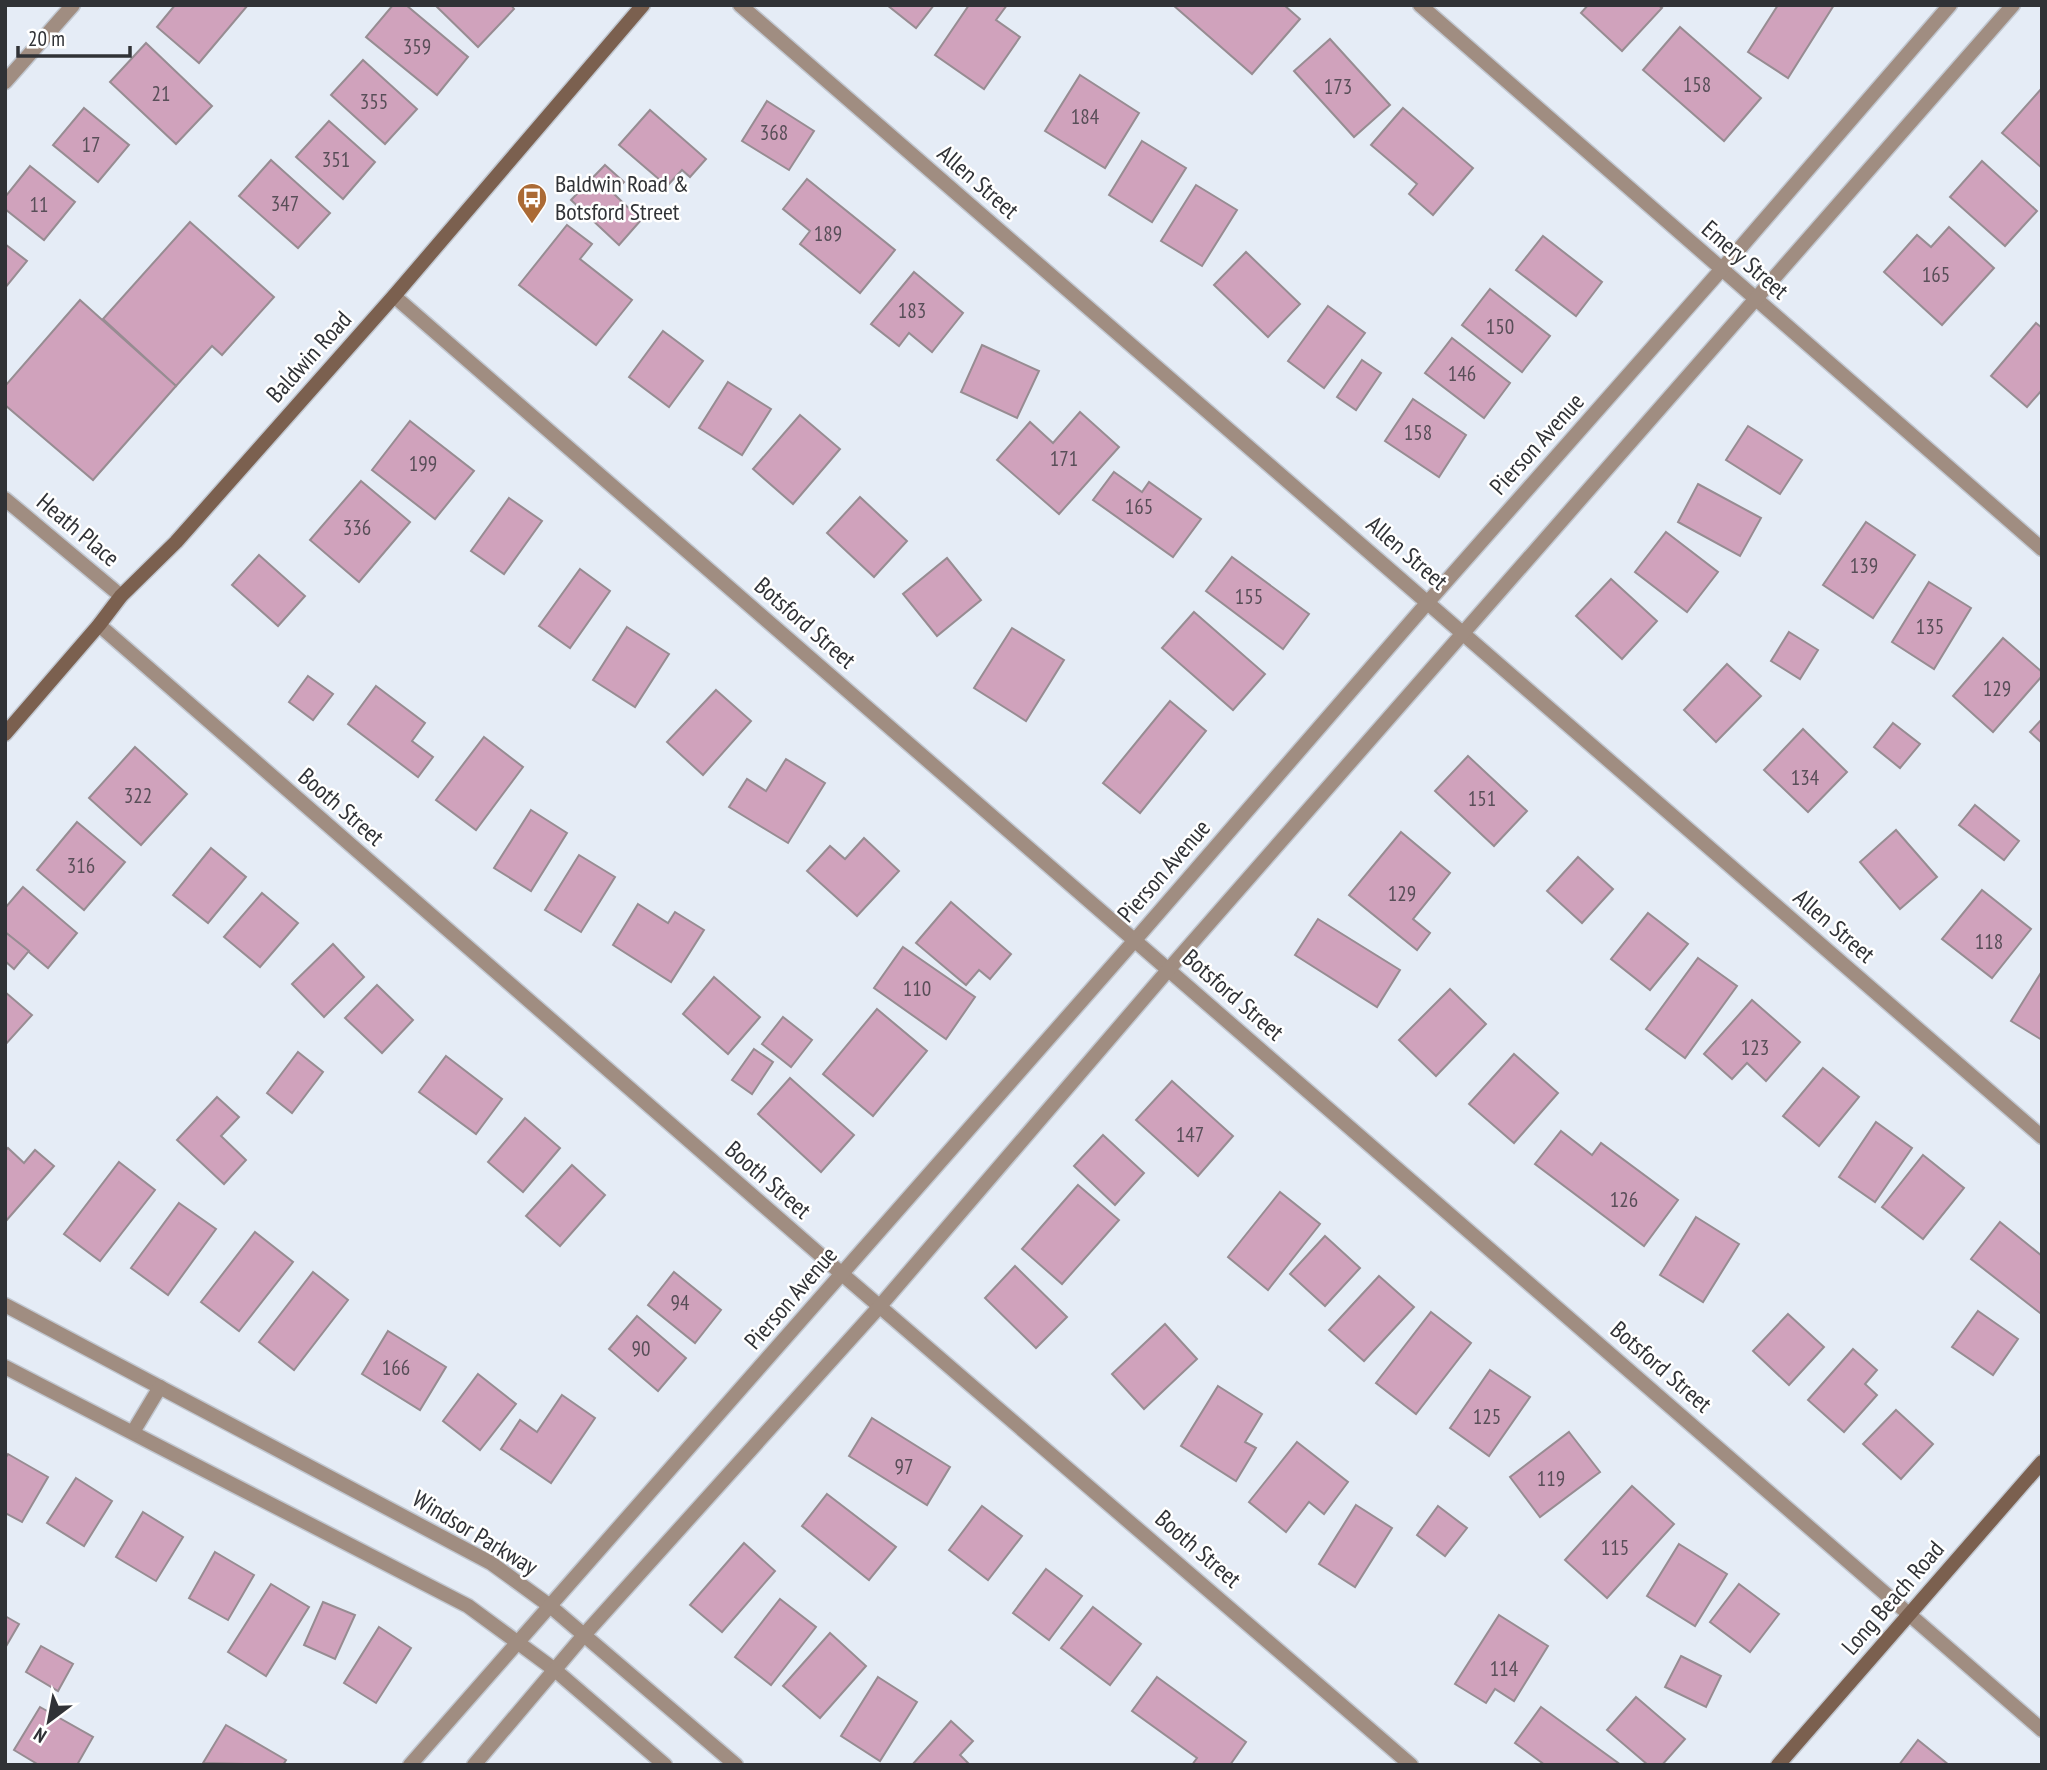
<svg xmlns="http://www.w3.org/2000/svg" width="2047" height="1770" font-family="'PT Sans Narrow',sans-serif">
  <style>
    .building { fill: #d0a2bc; stroke: #978c92; stroke-width: 2 }
    .lines { fill: none; stroke-linecap: round; stroke-linejoin: round }
    .street-casing { stroke: #c1c7d0; stroke-width: 17 }
    .secondary-casing { stroke: #c1c7d0; stroke-width: 17 }
    .street { stroke: #a08d81; stroke-width: 14 }
    .secondary { stroke: #7b604f; stroke-width: 14 }
    .labels { text-anchor: middle; stroke-width: 5; stroke-linejoin: round; paint-order: stroke }
    .number-label { font-size: 21px; fill: #584e58 }
    .street-label { font-size: 24px; fill: #303236; stroke: #fff }
    .poi-label { font-size: 24px; fill: #303236; stroke: #fff; text-anchor: start }
  </style>
  <rect width="100%" height="100%" fill="#e5ecf6"/>
  <g class="building">
    <polygon points="175,5 248,5 199,63 157,27"/>
    <polygon points="393,5 406,5 468,57 437,95 366,37"/>
    <polygon points="435,5 511,5 514,9 478,47"/>
    <polygon points="887,5 934,5 916,28"/>
    <polygon points="969,5 1007,5 996,20 1020,37 984,89 935,55"/>
    <polygon points="1173,5 1284,5 1300,19 1252,74"/>
    <polygon points="1588,5 1658,5 1662,8 1622,51 1581,13"/>
    <polygon points="1778,5 1834,5 1788,78 1748,52"/>
    <polygon points="1680,27 1761,98 1724,141 1643,70"/>
    <polygon points="1330,39 1390,105 1354,137 1294,71"/>
    <polygon points="146,43 212,106 176,144 110,82"/>
    <polygon points="363,60 417,109 385,144 331,95"/>
    <polygon points="1080,75 1139,113 1105,168 1045,131"/>
    <polygon points="2042,88 2042,168 2002,133"/>
    <polygon points="767,101 814,131 789,170 742,141"/>
    <polygon points="84,108 129,145 98,182 53,145"/>
    <polygon points="1403,108 1473,168 1433,215 1409,194 1417,184 1371,145"/>
    <polygon points="650,110 706,159 690,177 682,170 667,186 619,145"/>
    <polygon points="329,121 375,162 343,199 296,157"/>
    <polygon points="1142,141 1186,168 1152,222 1109,195"/>
    <polygon points="271,160 330,213 298,248 239,196"/>
    <polygon points="1982,161 2037,211 2005,246 1950,197"/>
    <polygon points="605,165 624,182 613,193 641,220 619,245 571,200"/>
    <polygon points="30,166 75,202 44,240 5,209 5,197"/>
    <polygon points="807,179 895,250 860,293 800,244 810,231 783,209"/>
    <polygon points="1196,185 1237,210 1202,266 1161,241"/>
    <polygon points="190,222 274,297 222,355 212,346 176,386 103,319"/>
    <polygon points="567,225 592,244 580,259 632,300 596,345 519,285"/>
    <polygon points="1949,227 1994,268 1942,325 1884,272 1917,235 1931,247"/>
    <polygon points="1543,236 1602,282 1576,316 1516,270"/>
    <polygon points="5,244 27,261 5,288"/>
    <polygon points="1246,252 1300,304 1268,337 1214,285"/>
    <polygon points="914,272 963,313 932,352 909,333 899,346 871,324"/>
    <polygon points="1490,289 1550,336 1522,372 1462,325"/>
    <polygon points="80,300 176,386 93,480 5,405 5,386"/>
    <polygon points="1328,306 1365,333 1324,388 1288,361"/>
    <polygon points="2036,323 2042,328 2042,390 2027,407 1991,376"/>
    <polygon points="663,331 703,361 669,407 629,377"/>
    <polygon points="1452,338 1510,383 1484,418 1425,373"/>
    <polygon points="982,345 1039,371 1017,418 961,392"/>
    <polygon points="1362,360 1381,373 1356,410 1337,397"/>
    <polygon points="728,382 771,409 742,455 699,428"/>
    <polygon points="1413,399 1466,435 1439,477 1385,441"/>
    <polygon points="1080,412 1119,447 1059,514 997,460 1030,422 1053,443"/>
    <polygon points="800,415 840,449 793,504 753,469"/>
    <polygon points="410,421 474,471 435,519 372,470"/>
    <polygon points="1748,426 1802,460 1780,494 1726,460"/>
    <polygon points="1114,472 1142,492 1149,482 1201,519 1173,557 1093,500"/>
    <polygon points="361,481 410,522 359,582 310,540"/>
    <polygon points="1698,484 1761,518 1740,556 1678,522"/>
    <polygon points="860,497 907,541 874,577 827,533"/>
    <polygon points="509,498 542,521 504,574 471,551"/>
    <polygon points="1866,522 1915,555 1873,618 1823,585"/>
    <polygon points="1666,532 1718,572 1687,612 1635,572"/>
    <polygon points="259,555 305,596 278,626 232,585"/>
    <polygon points="1232,557 1309,614 1283,649 1206,591"/>
    <polygon points="947,558 981,600 937,636 903,594"/>
    <polygon points="580,569 610,591 570,648 539,626"/>
    <polygon points="1611,579 1657,621 1622,659 1576,616"/>
    <polygon points="1929,582 1971,608 1934,669 1892,642"/>
    <polygon points="1194,612 1265,674 1233,710 1162,648"/>
    <polygon points="627,627 669,654 635,707 593,680"/>
    <polygon points="1012,628 1064,660 1026,721 974,688"/>
    <polygon points="1789,632 1818,650 1800,679 1771,661"/>
    <polygon points="2003,638 2042,672 2042,676 1993,732 1953,696"/>
    <polygon points="1727,664 1761,696 1716,742 1684,710"/>
    <polygon points="308,676 333,694 313,720 289,702"/>
    <polygon points="376,686 425,723 412,741 433,757 418,777 348,724"/>
    <polygon points="716,690 751,721 703,775 667,742"/>
    <polygon points="1170,701 1206,731 1140,813 1103,783"/>
    <polygon points="2042,719 2042,743 2030,732"/>
    <polygon points="1893,723 1920,744 1900,768 1874,747"/>
    <polygon points="1803,729 1847,772 1808,812 1764,770"/>
    <polygon points="484,737 523,767 476,830 436,800"/>
    <polygon points="135,747 187,794 141,845 89,798"/>
    <polygon points="1468,756 1527,811 1494,846 1435,791"/>
    <polygon points="786,759 825,783 788,843 729,807 747,779 766,791"/>
    <polygon points="1975,805 2019,841 2004,860 1959,825"/>
    <polygon points="531,810 567,833 531,891 494,868"/>
    <polygon points="77,822 125,862 84,910 37,870"/>
    <polygon points="1896,830 1937,877 1900,909 1860,862"/>
    <polygon points="1401,832 1450,873 1413,919 1430,933 1417,950 1349,895"/>
    <polygon points="864,838 899,871 857,916 807,871 830,846 845,859"/>
    <polygon points="211,848 246,877 208,923 173,895"/>
    <polygon points="579,855 615,877 581,932 545,910"/>
    <polygon points="1578,857 1613,889 1582,923 1547,891"/>
    <polygon points="23,887 77,933 48,968 5,932 5,908"/>
    <polygon points="1982,890 2031,929 1992,978 1942,939"/>
    <polygon points="262,893 298,923 260,967 224,937"/>
    <polygon points="951,902 1011,954 990,979 979,970 966,985 916,943"/>
    <polygon points="638,904 668,923 675,912 704,930 671,982 613,945"/>
    <polygon points="1648,913 1688,944 1650,990 1611,959"/>
    <polygon points="1318,919 1400,970 1377,1007 1295,955"/>
    <polygon points="5,932 29,951 14,969 5,961"/>
    <polygon points="333,944 364,977 324,1017 292,984"/>
    <polygon points="903,947 975,997 946,1039 874,988"/>
    <polygon points="1698,958 1737,986 1685,1058 1646,1029"/>
    <polygon points="2042,971 2042,1040 2011,1021"/>
    <polygon points="714,977 760,1017 728,1054 683,1014"/>
    <polygon points="377,985 413,1020 382,1053 345,1018"/>
    <polygon points="1450,989 1486,1024 1436,1076 1399,1040"/>
    <polygon points="5,992 32,1015 5,1045"/>
    <polygon points="1752,1000 1800,1042 1766,1081 1747,1063 1732,1079 1704,1054"/>
    <polygon points="877,1009 927,1051 873,1116 823,1074"/>
    <polygon points="783,1017 812,1040 791,1067 762,1044"/>
    <polygon points="754,1049 773,1062 752,1094 732,1080"/>
    <polygon points="298,1052 323,1072 292,1113 267,1093"/>
    <polygon points="1514,1054 1558,1093 1514,1143 1469,1104"/>
    <polygon points="446,1056 502,1099 476,1134 419,1092"/>
    <polygon points="1823,1068 1859,1097 1819,1146 1783,1116"/>
    <polygon points="790,1078 854,1135 821,1172 758,1114"/>
    <polygon points="1172,1081 1233,1136 1198,1176 1136,1120"/>
    <polygon points="217,1097 239,1117 221,1136 246,1160 224,1184 177,1140"/>
    <polygon points="525,1118 560,1148 523,1192 488,1162"/>
    <polygon points="1876,1122 1912,1148 1875,1202 1839,1177"/>
    <polygon points="1561,1131 1592,1155 1601,1143 1678,1200 1644,1246 1535,1164"/>
    <polygon points="1103,1135 1144,1173 1115,1205 1074,1166"/>
    <polygon points="8,1148 24,1163 35,1150 54,1166 5,1222 5,1151"/>
    <polygon points="1923,1155 1964,1188 1923,1239 1882,1207"/>
    <polygon points="119,1162 155,1190 100,1261 64,1234"/>
    <polygon points="572,1165 605,1195 560,1246 526,1216"/>
    <polygon points="1078,1185 1119,1220 1062,1284 1022,1249"/>
    <polygon points="1280,1192 1320,1224 1268,1290 1228,1257"/>
    <polygon points="179,1203 216,1229 168,1295 131,1268"/>
    <polygon points="1696,1217 1739,1244 1703,1302 1660,1275"/>
    <polygon points="2000,1222 2042,1256 2042,1311 2040,1313 1971,1259"/>
    <polygon points="255,1232 293,1262 239,1331 201,1302"/>
    <polygon points="1325,1236 1360,1268 1325,1306 1290,1274"/>
    <polygon points="1015,1266 1067,1317 1036,1348 985,1298"/>
    <polygon points="313,1272 348,1300 294,1370 259,1342"/>
    <polygon points="674,1272 721,1310 695,1343 648,1305"/>
    <polygon points="1379,1276 1414,1307 1364,1361 1329,1330"/>
    <polygon points="1978,1311 2018,1339 1993,1375 1952,1347"/>
    <polygon points="1431,1312 1471,1343 1416,1414 1376,1383"/>
    <polygon points="1788,1314 1824,1347 1789,1385 1753,1351"/>
    <polygon points="637,1316 686,1358 658,1391 609,1349"/>
    <polygon points="1165,1324 1197,1359 1144,1409 1112,1374"/>
    <polygon points="388,1331 446,1367 420,1410 362,1374"/>
    <polygon points="1853,1349 1877,1370 1865,1384 1877,1395 1844,1432 1808,1400"/>
    <polygon points="1490,1370 1530,1397 1489,1456 1450,1428"/>
    <polygon points="478,1374 516,1404 480,1450 443,1421"/>
    <polygon points="1218,1386 1262,1414 1245,1442 1256,1448 1236,1481 1181,1446"/>
    <polygon points="562,1395 595,1418 551,1483 501,1449 520,1420 537,1432"/>
    <polygon points="1896,1410 1933,1444 1901,1479 1863,1444"/>
    <polygon points="872,1418 950,1467 927,1505 849,1456"/>
    <polygon points="1569,1432 1600,1472 1540,1517 1510,1477"/>
    <polygon points="1297,1442 1348,1482 1324,1514 1309,1502 1286,1532 1249,1502"/>
    <polygon points="8,1454 48,1477 22,1522 5,1513 5,1459"/>
    <polygon points="76,1478 112,1501 84,1546 47,1523"/>
    <polygon points="1632,1486 1674,1524 1607,1598 1565,1560"/>
    <polygon points="827,1494 896,1547 869,1580 802,1526"/>
    <polygon points="1356,1505 1392,1528 1355,1587 1319,1564"/>
    <polygon points="982,1506 1022,1536 988,1580 949,1550"/>
    <polygon points="1438,1506 1467,1528 1445,1556 1417,1535"/>
    <polygon points="143,1512 183,1537 156,1581 116,1557"/>
    <polygon points="744,1543 775,1571 722,1632 690,1605"/>
    <polygon points="1679,1544 1727,1574 1695,1626 1647,1596"/>
    <polygon points="215,1552 254,1575 228,1620 189,1598"/>
    <polygon points="1046,1569 1082,1596 1049,1640 1013,1613"/>
    <polygon points="271,1584 309,1607 266,1676 228,1652"/>
    <polygon points="1739,1584 1779,1614 1750,1652 1710,1622"/>
    <polygon points="780,1599 816,1627 771,1685 735,1657"/>
    <polygon points="323,1602 355,1615 335,1659 304,1645"/>
    <polygon points="1093,1607 1141,1644 1110,1685 1061,1648"/>
    <polygon points="1499,1615 1548,1646 1514,1701 1495,1689 1486,1703 1455,1684"/>
    <polygon points="5,1616 19,1624 5,1648"/>
    <polygon points="379,1627 411,1648 376,1703 344,1683"/>
    <polygon points="830,1633 866,1666 820,1718 783,1686"/>
    <polygon points="41,1646 73,1664 58,1691 26,1672"/>
    <polygon points="1681,1656 1721,1676 1706,1707 1665,1687"/>
    <polygon points="878,1677 917,1702 880,1761 841,1736"/>
    <polygon points="1157,1677 1246,1742 1230,1765 1192,1765 1197,1758 1132,1711"/>
    <polygon points="1636,1697 1685,1739 1662,1765 1648,1765 1607,1730"/>
    <polygon points="40,1707 93,1737 77,1765 39,1765 14,1750"/>
    <polygon points="1541,1707 1621,1765 1545,1765 1515,1743"/>
    <polygon points="951,1721 973,1741 960,1755 970,1765 912,1765"/>
    <polygon points="226,1725 286,1760 283,1765 203,1763"/>
    <polygon points="1918,1740 1949,1765 1899,1765"/>
  </g>
  <g class="lines">
    <g class="street-casing">
      <g id="street">
        <polyline points="740,5 2042,1137"/>
        <polyline points="1420,5 2042,549"/>
        <polyline points="5,82 73,5"/>
        <polyline points="394,296 2042,1730"/>
        <polyline points="5,499 121,596"/>
        <polyline points="99,625 842,1274 1411,1765"/>
        <polyline points="5,1305 491,1563 550,1606 736,1765"/>
        <polyline points="5,1367 468,1606 555,1670 665,1765"/>
        <polyline points="133,1432 160,1387"/>
        <polyline points="410,1765 1135,940 1428,602 1721,270 1950,5"/>
        <polyline points="474,1765 584,1635 880,1306 1169,969 2013,5"/>
      </g>
    </g>
    <g class="secondary-casing">
      <g id="secondary">
        <polyline points="5,734 99,625 121,596 176,542 394,296 643,5"/>
        <polyline points="1778,1765 2042,1462"/>
      </g>
    </g>
    <use href="#street" class="street"/>
    <use href="#secondary" class="secondary"/>
  </g>
  <defs>
    <g id="bus-pin" transform="scale(1.575)"><path d="M0 17L-7.5 6A9.5 9.5 0 1 1 7.5 6Z" fill="#ab6a35" stroke="#fff"/><path d="M-5-6H5V4H4V6H2V4H-2V6H-4V4H-5ZM-3.5-4V0h7V-4ZM-3.5 1.2v1.5H-2V1.2ZM2 1.2v1.5H3.5V1.2Z" fill="#fff"/></g>
  </defs>
  <g fill-rule="evenodd">
    <use href="#bus-pin" x="532" y="198"/>
  </g>
  <g class="labels">
    <g class="number-label">
      <text x="417" y="54">359</text>
      <text x="1697" y="92">158</text>
      <text x="1338" y="94">173</text>
      <text x="161" y="101">21</text>
      <text x="374" y="109">355</text>
      <text x="1085" y="124">184</text>
      <text x="774" y="140">368</text>
      <text x="91" y="152">17</text>
      <text x="336" y="167">351</text>
      <text x="285" y="211">347</text>
      <text x="39" y="212">11</text>
      <text x="828" y="241">189</text>
      <text x="1936" y="282">165</text>
      <text x="912" y="318">183</text>
      <text x="1500" y="334">150</text>
      <text x="1462" y="381">146</text>
      <text x="1418" y="440">158</text>
      <text x="1064" y="466">171</text>
      <text x="423" y="471">199</text>
      <text x="1139" y="514">165</text>
      <text x="357" y="535">336</text>
      <text x="1864" y="573">139</text>
      <text x="1249" y="604">155</text>
      <text x="1930" y="634">135</text>
      <text x="1997" y="696">129</text>
      <text x="1805" y="785">134</text>
      <text x="138" y="803">322</text>
      <text x="1482" y="806">151</text>
      <text x="81" y="873">316</text>
      <text x="1402" y="901">129</text>
      <text x="1989" y="949">118</text>
      <text x="917" y="996">110</text>
      <text x="1755" y="1055">123</text>
      <text x="1190" y="1142">147</text>
      <text x="1624" y="1207">126</text>
      <text x="680" y="1310">94</text>
      <text x="641" y="1356">90</text>
      <text x="396" y="1375">166</text>
      <text x="1487" y="1424">125</text>
      <text x="904" y="1474">97</text>
      <text x="1551" y="1486">119</text>
      <text x="1615" y="1555">115</text>
      <text x="1504" y="1676">114</text>
    </g>
    <g class="street-label">
      <text transform="translate(978 182) rotate(41)" y="8">Allen Street</text>
      <text transform="translate(1745 260) rotate(41)" y="8">Emery Street</text>
      <text transform="translate(309 357) rotate(-48)" y="8">Baldwin Road</text>
      <text transform="translate(1537 444) rotate(-48)" y="8">Pierson Avenue</text>
      <text transform="translate(78 530) rotate(40)" y="8">Heath Place</text>
      <text transform="translate(1407 553) rotate(41)" y="8">Allen Street</text>
      <text transform="translate(805 623) rotate(41)" y="8">Botsford Street</text>
      <text transform="translate(341 807) rotate(41)" y="8">Booth Street</text>
      <text transform="translate(1164 871) rotate(-49)" y="8">Pierson Avenue</text>
      <text transform="translate(1834 926) rotate(41)" y="8">Allen Street</text>
      <text transform="translate(1233 995) rotate(41)" y="8">Botsford Street</text>
      <text transform="translate(768 1180) rotate(41)" y="8">Booth Street</text>
      <text transform="translate(791 1298) rotate(-49)" y="8">Pierson Avenue</text>
      <text transform="translate(1661 1367) rotate(41)" y="8">Botsford Street</text>
      <text transform="translate(475 1533) rotate(31)" y="8">Windsor Parkway</text>
      <text transform="translate(1198 1549) rotate(41)" y="8">Booth Street</text>
      <text transform="translate(1893 1598) rotate(-49)" y="8">Long Beach Road</text>
    </g>
    <g class="poi-label">
      <text x="555" y="192">Baldwin Road &amp;<tspan x="555" dy="28">Botsford Street</tspan></text>
    </g>
  </g>
  <rect width="2047" height="1770" fill="none" stroke="#303236" stroke-width="14"/>
  <g transform="translate(49 1721) rotate(212)" stroke="#ffffff" stroke-width="5" paint-order="stroke">
  <path d="M0-5L12 26L0 18L-12 26Z" fill="#303236"/>
  <text y="-10" font-size="19" font-weight="bold" text-anchor="middle" fill="#303236">N</text>
  </g>
  <path d="M18 46v10h112v-10" fill="none" stroke="#303236" stroke-width="3.5"/>
  <text x="28" y="46" font-size="21" fill="#303236" stroke="#ffffff" stroke-width="5" paint-order="stroke">20 m</text>
</svg>
